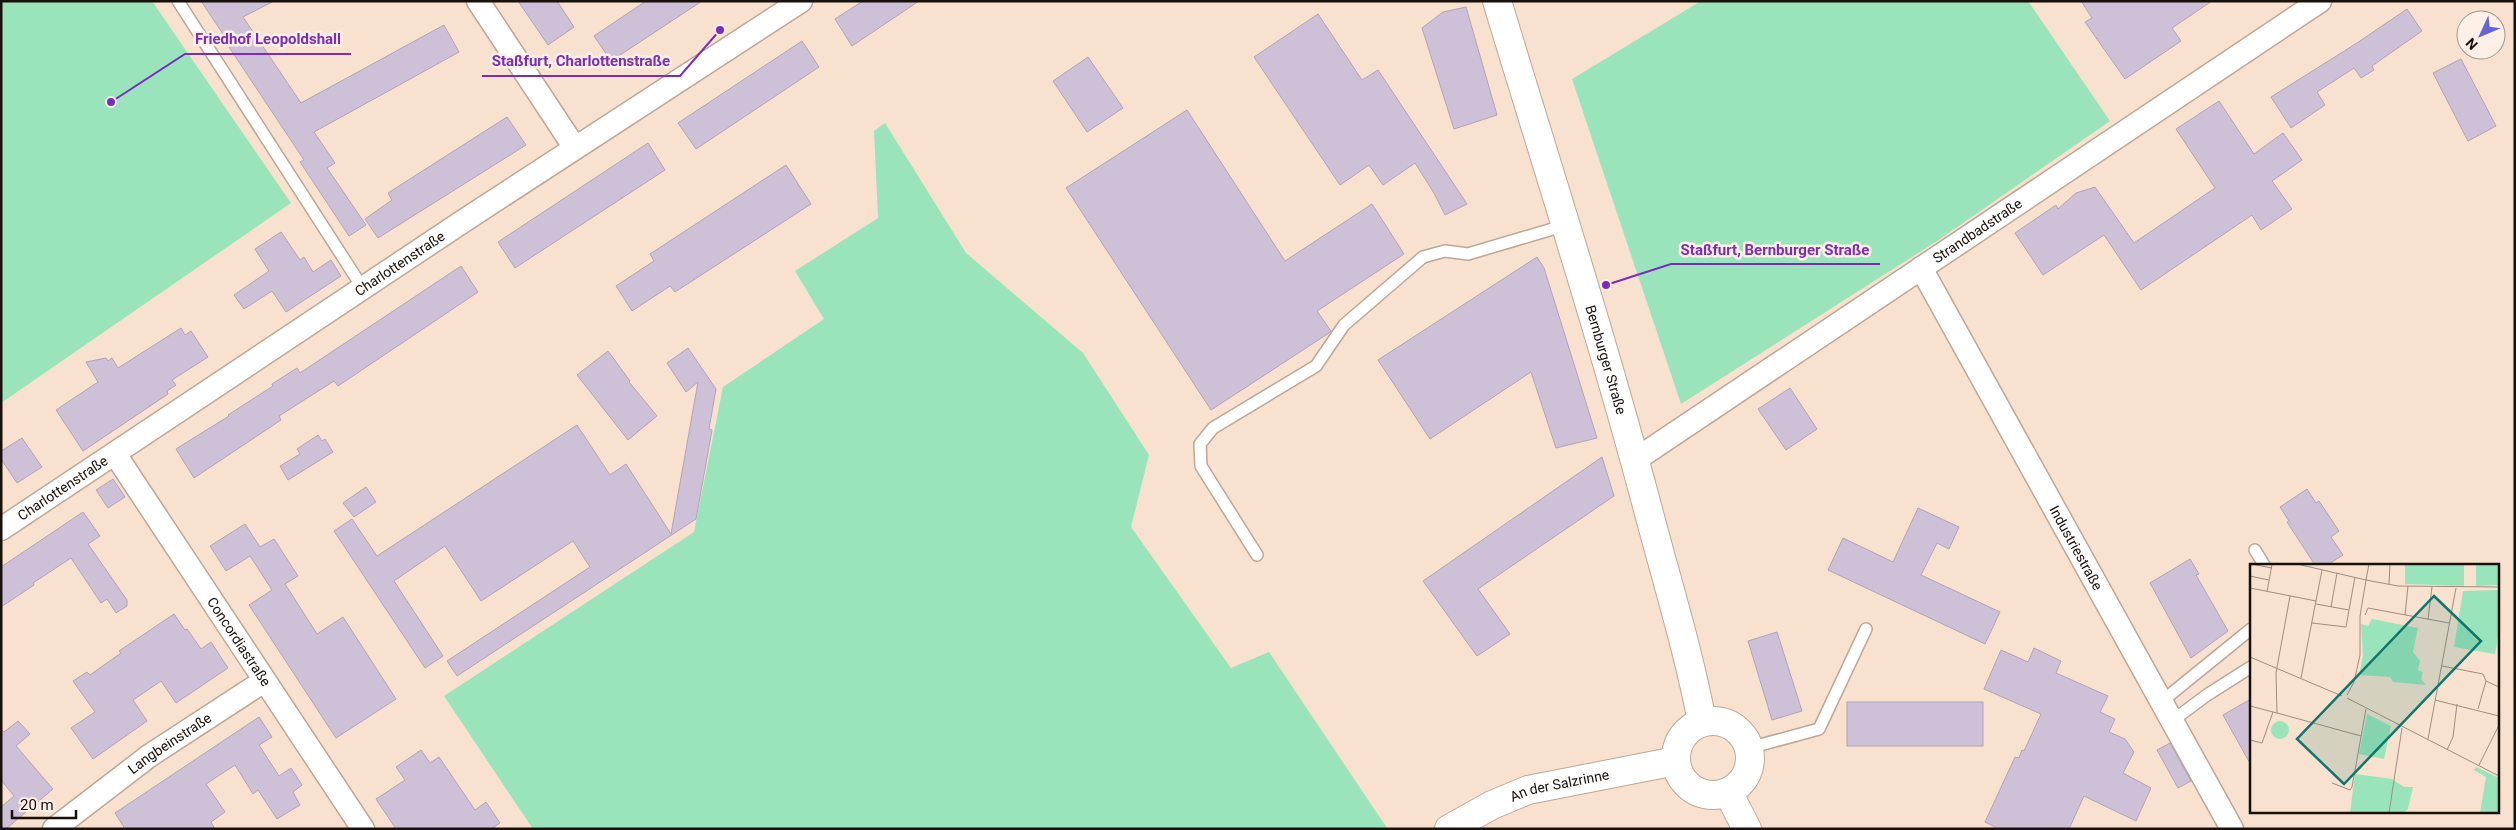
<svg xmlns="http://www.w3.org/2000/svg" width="2516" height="830" font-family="Roboto,sans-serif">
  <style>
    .green { fill: #99e4bb }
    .building { fill: #cec0d6; stroke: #b1a2b8 }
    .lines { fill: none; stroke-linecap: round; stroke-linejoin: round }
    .service-casing { stroke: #bda796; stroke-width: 14 }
    .minor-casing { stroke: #bda796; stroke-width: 25 }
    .secondary-casing { stroke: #bda796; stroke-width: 30 }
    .service { stroke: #fff; stroke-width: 11 }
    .minor { stroke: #fff; stroke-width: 22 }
    .secondary { stroke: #fff; stroke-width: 28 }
    .labels { text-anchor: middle; stroke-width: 5; stroke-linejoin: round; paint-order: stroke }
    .street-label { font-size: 14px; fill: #18100a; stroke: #fef0e6 }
    .inset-road { fill: none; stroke: #9e8d80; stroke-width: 1 }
    .view { fill: #0f766e; fill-opacity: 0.15; stroke: #0f766e; stroke-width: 2.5 }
    .inset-edge { fill: none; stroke: #18100a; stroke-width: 2.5 }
    .leader { fill: none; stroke: #7b2cbf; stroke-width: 2 }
    .callout-dot { fill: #7b2cbf; stroke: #fef0e6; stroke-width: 2 }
    .callout-label { font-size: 15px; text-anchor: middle; font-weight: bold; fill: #7b2cbf; stroke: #fef0e6; stroke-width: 5; stroke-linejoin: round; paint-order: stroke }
  </style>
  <rect width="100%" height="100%" fill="#f8e1cf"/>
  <g class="green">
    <polygon points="1,1 152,1 291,203 1,403"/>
    <polygon points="1701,1 2028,1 2110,121 1937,241 1681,404 1572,79"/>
    <polygon points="885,123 966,253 1083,353 1149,455 1131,527 1231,668 1269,652 1387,828 533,829 444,696 694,532 723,387 824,319 795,271 878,218 874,131"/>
  </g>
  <g class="building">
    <polygon points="201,1 274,1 243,17 301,103 444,25 459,52 314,132 335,163 327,168 366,225 349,236 300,162 304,160 229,47 231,46"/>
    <polygon points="518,1 557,1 574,27 548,45"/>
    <polygon points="646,1 702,1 611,61 594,36"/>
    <polygon points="863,1 919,1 852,46 835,19"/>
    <polygon points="2081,1 2212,1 2172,28 2181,41 2125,79 2085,22 2092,18"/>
    <polygon points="1466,7 1497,115 1454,129 1422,28 1443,12"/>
    <polygon points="2407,9 2422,31 2372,66 2374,70 2361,78 2354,68 2317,92 2325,105 2291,128 2271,97 2357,43"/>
    <polygon points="1318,14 1362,80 1378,70 1467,204 1445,215 1434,193 1415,163 1383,185 1369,165 1340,185 1254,57"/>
    <polygon points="802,41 819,67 696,149 678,123"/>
    <polygon points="1088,57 1123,108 1087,132 1053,81"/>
    <polygon points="2461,59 2496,126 2468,141 2433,73"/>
    <polygon points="2219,101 2254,154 2283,133 2302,160 2272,181 2292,209 2261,230 2252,215 2141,290 2104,235 2043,275 2015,233 2056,205 2058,209 2076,193 2095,187 2134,243 2215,188 2176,129"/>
    <polygon points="1187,110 1285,261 1372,204 1404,254 1317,311 1331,331 1329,333 1211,410 1066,188"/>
    <polygon points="507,117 526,145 378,238 365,219 392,200 388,193"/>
    <polygon points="648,143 665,170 515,268 498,242"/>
    <polygon points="786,165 811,204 675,292 670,286 632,311 616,286 654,261 650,254"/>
    <polygon points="281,232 300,260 304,257 313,272 331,260 341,276 286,312 272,291 244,309 234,295 269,271 255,249"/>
    <polygon points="1537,257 1544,268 1597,438 1556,448 1531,372 1430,439 1378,360"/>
    <polygon points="461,266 478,292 338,386 334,381 279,416 281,420 194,478 176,449 229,416 228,415 273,386 272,384 297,368 300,373"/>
    <polygon points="181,328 185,335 191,331 208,357 172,380 176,385 167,391 168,394 83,451 56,410 98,382 86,362 106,358 108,361 112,358 118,368"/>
    <polygon points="688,348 716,389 709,429 712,430 696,519 457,676 447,661 590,567 573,541 481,601 445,546 394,581 443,656 425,668 334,531 352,519 377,556 577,425 610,475 626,464 671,534 698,382 686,392 667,363"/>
    <polygon points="608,351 630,381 629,382 657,416 628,440 577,375"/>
    <polygon points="1790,388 1817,429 1786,450 1758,409"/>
    <polygon points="318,435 322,441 325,439 333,452 288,480 280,466 300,454 297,449"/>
    <polygon points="22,438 42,467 17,483 1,459 1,451"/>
    <polygon points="1602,457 1614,496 1478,589 1510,634 1477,656 1423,581"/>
    <polygon points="113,479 125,497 108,508 96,490"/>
    <polygon points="366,487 376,502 354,517 343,503"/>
    <polygon points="2307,489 2316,503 2319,501 2339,531 2331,537 2343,555 2327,565 2315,565 2287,522 2289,521 2280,507"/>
    <polygon points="1918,508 1959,527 1949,549 1937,543 1921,575 2000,612 1985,644 1828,570 1843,538 1893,562"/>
    <polygon points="83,512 100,536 88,544 127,600 127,606 116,613 107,599 101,603 71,558 33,583 34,585 1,607 1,567"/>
    <polygon points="245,524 260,547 274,539 298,576 285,584 317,634 343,617 396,699 336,738 249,605 272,590 250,556 226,571 210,546"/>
    <polygon points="2190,559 2199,574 2196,575 2228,631 2191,658 2150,583"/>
    <polygon points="174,614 185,630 187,629 201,649 211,642 228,668 176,703 161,681 133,700 147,721 93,759 71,728 95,712 73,681 87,672 90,675 121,653 119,651"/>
    <polygon points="1777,632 1802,711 1772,720 1748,641"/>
    <polygon points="2034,648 2061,661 2056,673 2108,696 2100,712 2115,719 2109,732 2125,739 2134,752 2123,773 2151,788 2136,821 2084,796 2069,829 1999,829 1985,822 2015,757 2019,758 2022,750 2024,751 2041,714 1984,689 2001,650 2028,662"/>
    <polygon points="2251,699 2251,765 2223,715"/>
    <rect x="1847" y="702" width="136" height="44"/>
    <polygon points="259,717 272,737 259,745 279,776 291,768 302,785 293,792 300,805 277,819 258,790 253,794 235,765 206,784 225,812 211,822 215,829 125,829 115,813"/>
    <polygon points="18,721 30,734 16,746 53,789 6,829 1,829 1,807 14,796 1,780 1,729 4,732"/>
    <polygon points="2170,743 2191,781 2178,788 2157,750"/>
    <polygon points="421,750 430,763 439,757 475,810 486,802 500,823 491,829 396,829 376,799 405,780 396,767"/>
  </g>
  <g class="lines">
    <g class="service-casing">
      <g id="service">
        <polyline points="178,1 364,290"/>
        <polyline points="2255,550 2264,565"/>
        <polyline points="1257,555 1201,466 1200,444 1213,428 1316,366 1344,325 1423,257 1445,251 1468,254 1566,225"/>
        <polyline points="2161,702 2251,629"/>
        <polyline points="2172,721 2207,695 2251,667"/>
        <polyline points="1749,748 1819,729 1866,629"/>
      </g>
    </g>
    <g class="minor-casing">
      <g id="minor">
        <polyline points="478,1 575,148"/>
        <path id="s1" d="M1921 268 2232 829"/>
        <path id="s2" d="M115 454 363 829"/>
        <path id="s3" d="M1635 460 2320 1"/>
        <path id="s4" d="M1 529 465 220 801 1"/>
        <path id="s5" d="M54 829 149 756 264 681"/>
      </g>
    </g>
    <g class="secondary-casing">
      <g id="secondary">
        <path id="s6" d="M1497 1C1549 173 1604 343 1650 517 1668 585 1689 653 1702 722"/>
        <circle cx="1713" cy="758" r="37"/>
        <polyline points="1728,792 1747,829"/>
        <path id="s7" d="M1449 829 1492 805 1528 790 1676 761"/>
      </g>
    </g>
    <use href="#service" class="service"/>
    <use href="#minor" class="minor"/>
    <use href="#secondary" class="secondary"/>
  </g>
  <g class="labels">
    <g class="street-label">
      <text dy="5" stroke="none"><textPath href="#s3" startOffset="412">Strandbadstraße</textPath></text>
      <text dy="5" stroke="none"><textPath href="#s4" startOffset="479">Charlottenstraße</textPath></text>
      <text dy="5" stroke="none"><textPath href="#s6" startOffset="375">Bernburger Straße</textPath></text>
      <text dy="5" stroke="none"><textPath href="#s4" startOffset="74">Charlottenstraße</textPath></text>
      <text dy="5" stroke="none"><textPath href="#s1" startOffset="320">Industriestraße</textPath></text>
      <text dy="5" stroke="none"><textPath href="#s2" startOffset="225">Concordiastraße</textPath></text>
      <text dy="5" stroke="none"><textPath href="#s5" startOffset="144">Langbeinstraße</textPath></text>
      <text dy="5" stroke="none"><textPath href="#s7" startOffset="120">An der Salzrinne</textPath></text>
    </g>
  </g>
  <g transform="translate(2250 564)">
    <rect width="249" height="249" fill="#f8e1cf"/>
    <path d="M155 0H214V22L155 20ZM226 0H249V21L226 22ZM249 26V68L245 90 204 83 213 27ZM122 55 168 64 163 88 170 97 168 106 173 108 171 115 176 121 143 118 140 113 109 111 113 92 111 60 118 62ZM117 150 141 162 134 195 109 190ZM21 166a9 9 0 1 1 18 0a9 9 0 1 1-18 0ZM226 203 249 214V249H230L236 213 224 206ZM105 210 142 215 154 223H163L158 245 154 248 100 249Z" fill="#99e4bb"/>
    <path class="inset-road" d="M1 0 22 4M47 0 116 16 119 0M0 12 19 16M139 20 140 0M0 24 66 37M17 28 22 0M81 43 87 9M99 46 105 13M115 51 118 44 199 59M155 51 158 22M178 55 182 23M62 59 96 63 99 46 66 40M0 93 92 132M192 102 233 110 236 117 249 123M51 114 72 6M97 131 104 118 110 91V52L116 16 148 22 249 23M97 134 249 212M185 136 249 152M0 142 27 149 26 109 40 32M228 145 236 117M27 149 111 172M178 175 206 24M0 176 12 179 23 148M197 186 203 173 207 140M229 201 249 161M82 219 100 226 102 223 116 145M139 249 152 164"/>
    <path class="view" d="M184 32 231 77 94 220 47 175Z"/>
    <rect width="249" height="249" class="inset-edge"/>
  </g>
  <path class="leader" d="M111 102L185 54H351M720 30L680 76H482M1606 285L1671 264H1880"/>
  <g class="callout-dot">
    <circle cx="111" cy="102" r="5"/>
    <circle cx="720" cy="30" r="5"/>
    <circle cx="1606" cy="285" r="5"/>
  </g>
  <g class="callout-label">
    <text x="268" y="44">Friedhof Leopoldshall</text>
    <text x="581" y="66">Staßfurt, Charlottenstraße</text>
    <text x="1775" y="255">Staßfurt, Bernburger Straße</text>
  </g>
  <rect width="2516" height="830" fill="none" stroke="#18100a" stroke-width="5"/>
  <g transform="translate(2481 35) rotate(226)"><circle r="24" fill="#fef0e6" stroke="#a2968e"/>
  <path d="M0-4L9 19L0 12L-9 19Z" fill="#6664dd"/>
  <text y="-8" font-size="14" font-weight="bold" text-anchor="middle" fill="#18100a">N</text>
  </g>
  <path d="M12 810v8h64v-8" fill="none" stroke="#18100a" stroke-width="2.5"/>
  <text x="20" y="810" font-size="15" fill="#18100a" stroke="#fef0e6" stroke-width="4" paint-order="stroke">20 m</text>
</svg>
